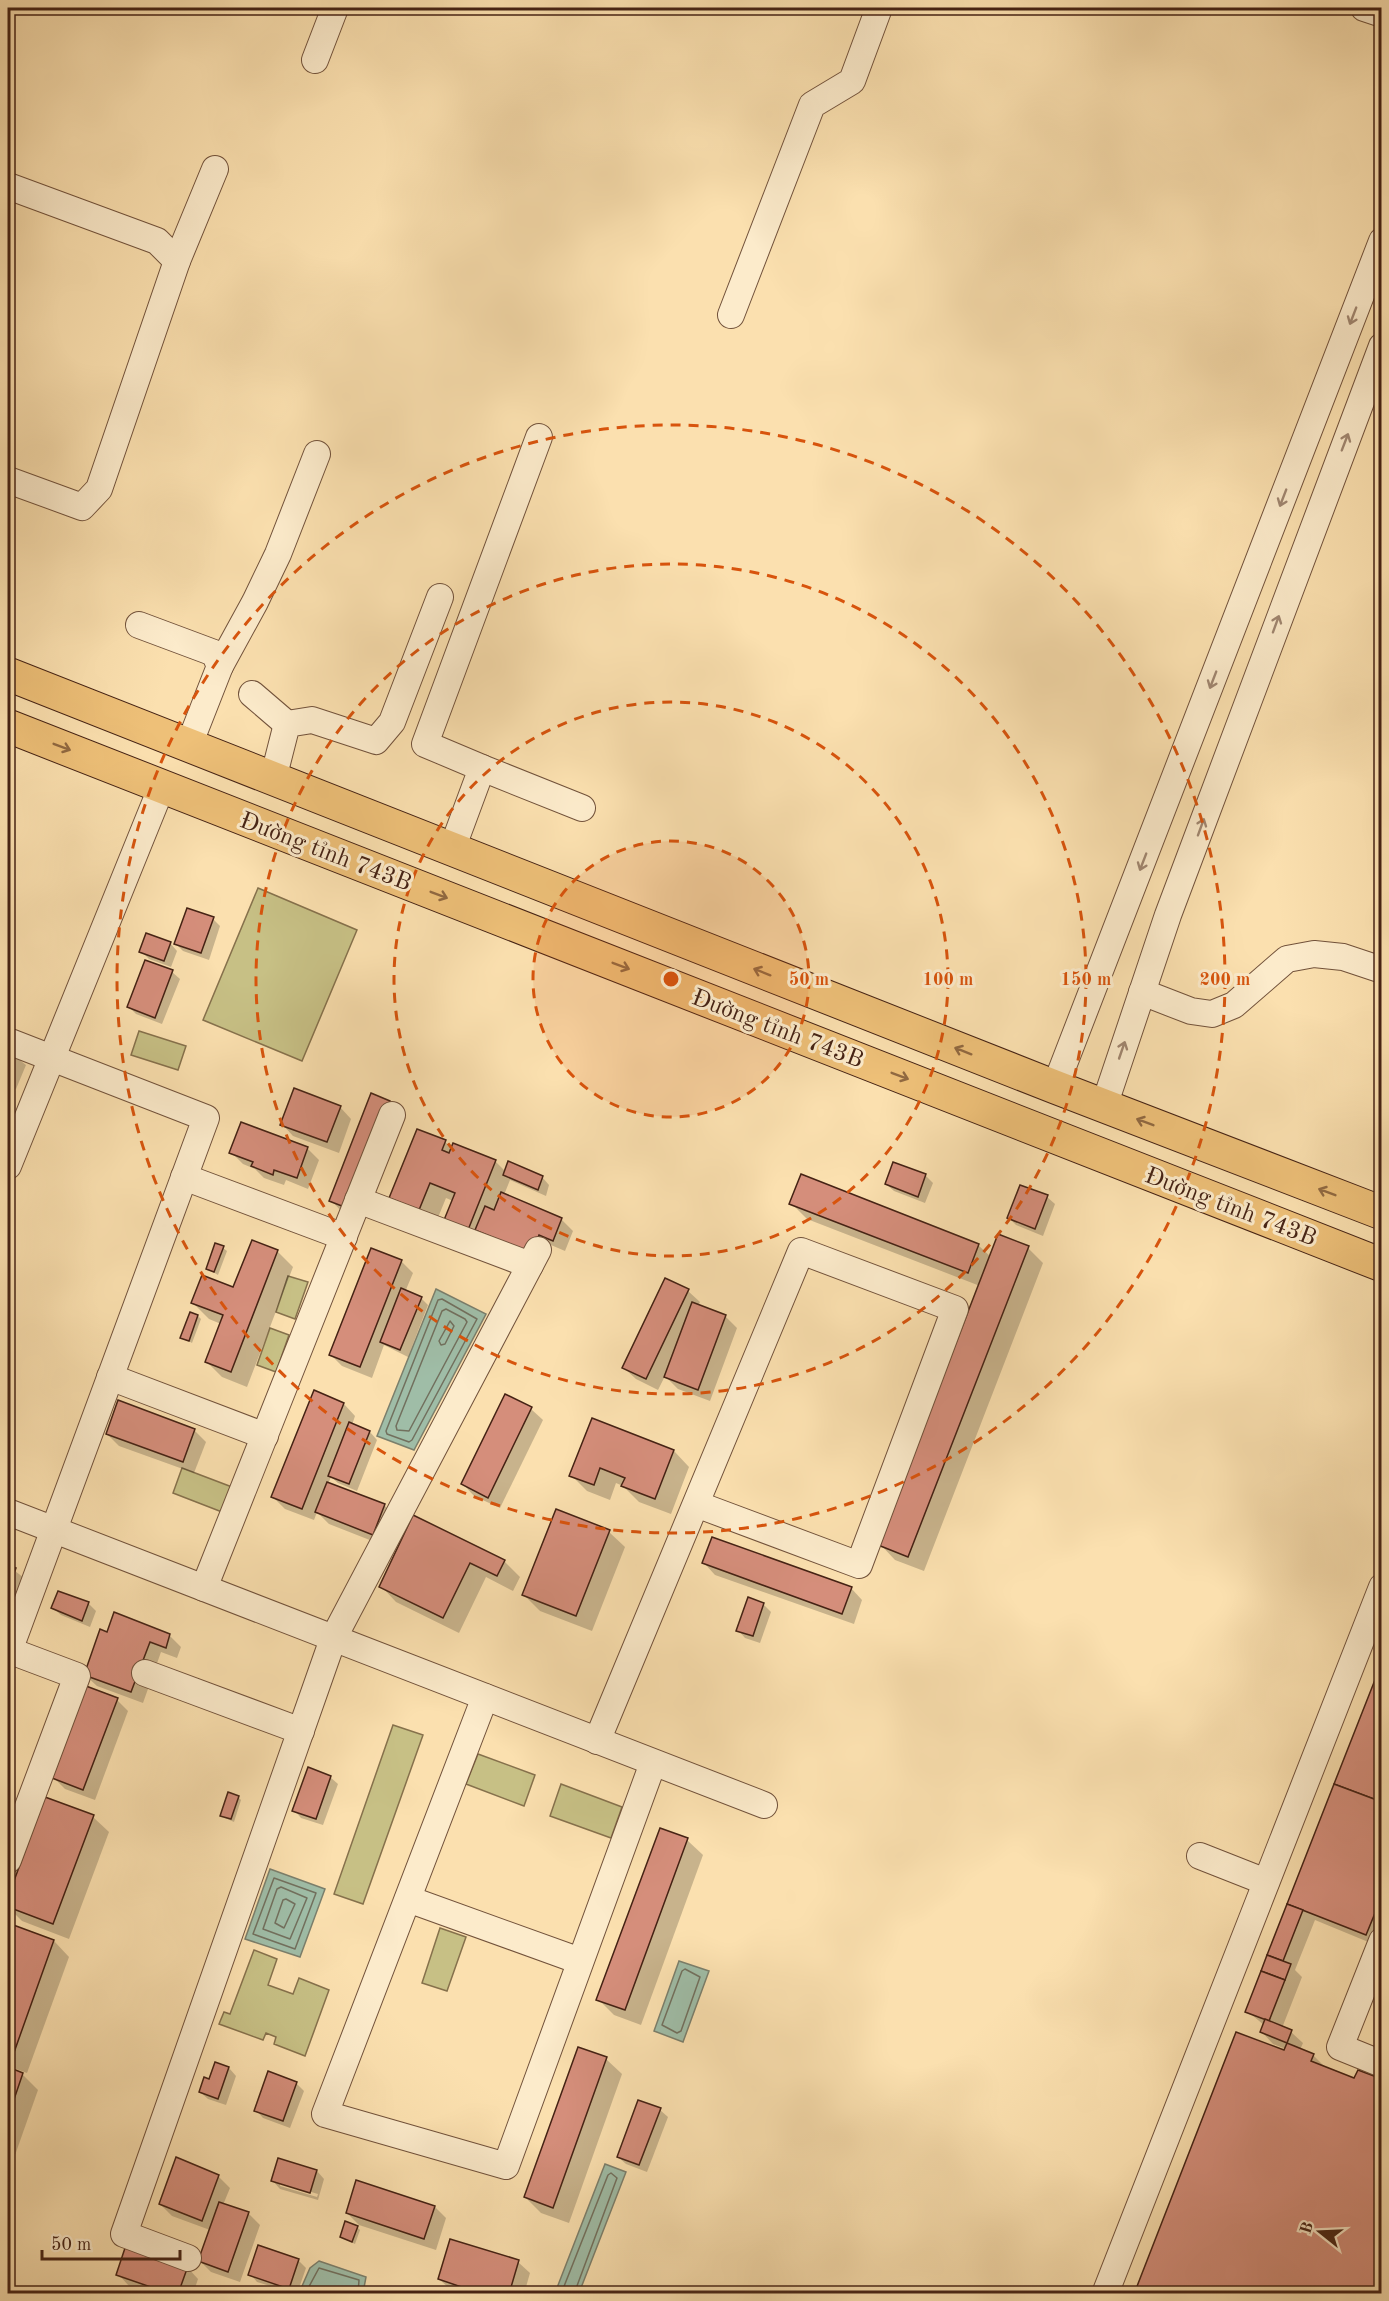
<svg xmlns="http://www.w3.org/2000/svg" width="1389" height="2301" font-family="'Old Standard TT',serif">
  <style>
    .green { fill: #c7c085; stroke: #86714c; stroke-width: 1.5 }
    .water { fill: #9fbda7; stroke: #7b7f6c; stroke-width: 1.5 }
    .shadow { fill: #0003; fill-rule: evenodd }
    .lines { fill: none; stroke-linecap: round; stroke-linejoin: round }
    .shore { stroke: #72705e; stroke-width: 1.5 }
    .building { fill: #d58e7b; stroke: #452214; stroke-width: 1.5 }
    .minor-casing { stroke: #72523b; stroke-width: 28 }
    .major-casing { stroke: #452214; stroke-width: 35 }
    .minor { stroke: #fcebcb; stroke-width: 26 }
    .major { stroke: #eec078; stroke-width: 33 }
    .oneway { stroke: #a08670 }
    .oneway2 { stroke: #916941 }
    .ring { fill: none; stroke: #d8540d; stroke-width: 3; stroke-dasharray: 10 8 }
    .labels { text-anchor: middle; stroke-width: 6; stroke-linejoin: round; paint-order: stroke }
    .street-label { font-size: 24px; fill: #452214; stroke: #fcebcb }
    .centre { fill: #d8540d; stroke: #fcebcb; stroke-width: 3 }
    .ring-label { font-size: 18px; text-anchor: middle; font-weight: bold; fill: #d8540d; stroke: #fcebcb; stroke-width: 6; stroke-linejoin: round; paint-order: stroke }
  </style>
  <rect width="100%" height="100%" fill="#fbe0af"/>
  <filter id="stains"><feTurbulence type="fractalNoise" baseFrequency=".00333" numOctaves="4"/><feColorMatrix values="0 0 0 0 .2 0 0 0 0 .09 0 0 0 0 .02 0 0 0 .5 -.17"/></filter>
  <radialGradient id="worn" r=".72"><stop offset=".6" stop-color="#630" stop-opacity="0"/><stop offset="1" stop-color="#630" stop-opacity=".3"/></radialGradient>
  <g class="green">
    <polygon points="258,888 357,930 302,1061 203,1020"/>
    <polygon points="139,1031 186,1046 178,1070 131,1055"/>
    <polygon points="288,1276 308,1282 295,1319 276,1312"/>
    <polygon points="270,1328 289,1335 276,1372 257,1365"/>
    <polygon points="182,1468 232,1487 222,1512 173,1493"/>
    <polygon points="393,1725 423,1735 363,1904 334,1894"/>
    <polygon points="478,1754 535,1775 524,1806 466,1784"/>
    <polygon points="561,1784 622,1807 611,1838 550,1816"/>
    <polygon points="440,1928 466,1937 447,1991 422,1983"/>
    <polygon points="254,1950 277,1959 268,1985 293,1994 299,1978 329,1990 305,2056 274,2044 276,2037 266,2033 263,2040 219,2024 224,2012 230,2014"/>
  </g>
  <g class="water">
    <polygon points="436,1289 486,1314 414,1450 377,1436"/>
    <polygon points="270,1869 325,1889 300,1957 245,1939"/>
    <polygon points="679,1961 709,1971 683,2042 654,2031"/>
    <polygon points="605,2164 626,2172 579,2293 555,2293"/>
    <polygon points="319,2261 366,2277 363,2293 299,2293 310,2268"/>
  </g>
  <g class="shadow">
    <polygon points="213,919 220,926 209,960 183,951 176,944"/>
    <polygon points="170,943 177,951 171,967 149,959 141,951"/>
    <polygon points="172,972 180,979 162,1024 136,1014 129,1007"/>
    <polygon points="8,1051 26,1065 16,1089 8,1086"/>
    <polygon points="371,1095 342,1212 331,1200"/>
    <polygon points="340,1107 351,1119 339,1153 293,1136 282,1124"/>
    <polygon points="445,1142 453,1149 495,1161 506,1172 542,1177 549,1185 546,1196 510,1180 504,1195 561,1219 573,1231 565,1251 551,1245 543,1265 461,1235 453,1201 446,1198 435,1225 406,1213 391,1198"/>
    <polygon points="307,1148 319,1160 308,1189 286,1180 284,1185 264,1178 255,1169 243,1164 231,1152"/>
    <polygon points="925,1175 933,1183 925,1203 894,1191 886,1184"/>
    <polygon points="1021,1186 1047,1197 1055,1204 1043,1236 1016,1225 1009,1218"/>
    <polygon points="791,1203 978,1245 991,1257 1028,1248 1043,1263 924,1571 895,1560 880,1544 980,1286 807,1219"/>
    <polygon points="223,1248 227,1251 218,1275 208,1269"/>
    <polygon points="277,1251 293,1267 247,1387 222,1377 207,1362 221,1324 209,1319 193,1303 234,1289"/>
    <polygon points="401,1261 413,1273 405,1292 421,1298 428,1305 408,1357 384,1345 372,1378 342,1366 331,1355"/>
    <polygon points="688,1291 700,1302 698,1306 725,1316 737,1328 710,1401 678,1389 665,1376 658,1390 636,1379 624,1368"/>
    <polygon points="198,1316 201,1319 192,1343 182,1337"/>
    <polygon points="505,1396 531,1409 543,1420 500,1508 474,1496 463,1484"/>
    <polygon points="344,1404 355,1416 352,1425 370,1432 377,1440 357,1491 338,1483 331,1477 328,1484 384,1505 396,1517 385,1546 329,1524 317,1512 314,1520 285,1509 273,1497"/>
    <polygon points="593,1420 674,1451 689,1467 671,1514 639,1502 623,1486 616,1483 610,1500 587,1491 571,1475"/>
    <polygon points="194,1430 206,1442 194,1473 119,1446 107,1434"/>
    <polygon points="414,1517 504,1561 520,1577 513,1591 486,1577 459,1633 396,1602 381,1586"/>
    <polygon points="609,1532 625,1547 592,1631 540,1611 524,1595"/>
    <polygon points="704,1563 851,1588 862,1600 854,1624 715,1575"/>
    <polygon points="8,1566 23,1577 14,1599 8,1597"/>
    <polygon points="59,1592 89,1604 96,1611 90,1627 61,1615 53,1608"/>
    <polygon points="763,1604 771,1612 760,1643 745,1638 738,1630"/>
    <polygon points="108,1634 169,1635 181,1647 177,1658 161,1652 143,1703 97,1686 85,1675"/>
    <polygon points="1382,1666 1382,1937 1378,1946 1315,1920 1295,1970 1302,1977 1282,2028 1291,2032 1303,2043 1300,2050 1313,2055 1325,2067 1355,2080 1382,2294 1285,2052 1286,2049 1273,2044 1262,2032 1264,2025 1247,2011"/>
    <polygon points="117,1700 128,1711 95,1800 65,1789 53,1777"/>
    <polygon points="330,1777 338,1784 323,1825 301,1818 294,1810"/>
    <polygon points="238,1797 241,1800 234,1822 225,1818 222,1815"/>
    <polygon points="46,1799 93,1817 109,1832 69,1939 22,1921 8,1907"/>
    <polygon points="660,1830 687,1840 703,1855 641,2025 614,2015 598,1999"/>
    <polygon points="8,1925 54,1941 69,1957 27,2073 8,2066"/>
    <polygon points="606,2059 622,2074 569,2223 541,2213 525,2197"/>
    <polygon points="216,2064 229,2068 236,2076 226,2105 208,2099 200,2092 210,2081"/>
    <polygon points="8,2069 23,2075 38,2090 8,2175"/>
    <polygon points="296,2083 304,2091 290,2128 263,2118 256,2110"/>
    <polygon points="660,2110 668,2117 647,2172 626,2164 618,2157"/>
    <path d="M317 2171 324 2179 318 2200 280 2189 273 2181ZM280 2183 318 2194 317 2197 280 2186Z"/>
    <polygon points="218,2176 230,2188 223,2205 248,2213 260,2225 240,2282 211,2272 200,2261 210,2230 172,2216 160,2204"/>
    <polygon points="435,2207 446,2218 436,2250 359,2225 347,2213"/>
    <polygon points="357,2227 360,2230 355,2244 341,2237"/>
    <polygon points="451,2241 518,2262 530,2273 524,2294 461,2294 451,2290 439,2279"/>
    <polygon points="298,2260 306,2268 297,2294 257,2282 250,2274"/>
    <polygon points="187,2267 198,2279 193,2294 151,2294 129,2286 118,2274"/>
  </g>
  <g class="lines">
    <g class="shore">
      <polygon points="442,1299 477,1319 412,1440 409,1442 387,1434 386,1431 438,1300"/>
      <polygon points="446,1309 465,1319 467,1322 409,1431 397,1430 396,1426 442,1311"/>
      <polygon points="450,1321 454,1326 445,1344 441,1345 439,1341"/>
      <polygon points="274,1878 316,1893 295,1949 253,1934"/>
      <polygon points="281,1887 307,1898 290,1939 263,1929 277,1889"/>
      <polygon points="286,1899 295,1904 284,1928 275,1923 283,1900"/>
      <polygon points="685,1969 700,1977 681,2031 677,2033 662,2025 682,1971"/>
      <polyline points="305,2294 319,2268 359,2280 358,2294"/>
      <polyline points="561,2294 608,2175 611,2173 617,2178 574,2294"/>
    </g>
  </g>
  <g class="building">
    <polygon points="187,908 214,917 201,953 174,944"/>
    <polygon points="146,933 171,942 164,961 139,952"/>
    <polygon points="145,960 173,970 155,1018 127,1007"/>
    <polygon points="8,1049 15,1052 8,1072"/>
    <polygon points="294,1088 341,1106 327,1142 280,1125"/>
    <polygon points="371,1093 390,1101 347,1208 329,1201"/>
    <polygon points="241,1122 308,1147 297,1178 274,1170 273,1175 251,1166 253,1162 229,1153"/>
    <polygon points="417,1129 446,1140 442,1150 449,1153 453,1143 496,1160 468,1230 444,1220 455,1193 430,1183 419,1210 389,1198"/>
    <polygon points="508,1161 543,1176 538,1190 503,1175"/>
    <polygon points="893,1162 926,1174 918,1197 885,1184"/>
    <polygon points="801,1174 979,1244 968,1273 789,1204"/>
    <polygon points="1020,1185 1048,1195 1035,1229 1007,1218"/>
    <polygon points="501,1192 562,1218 553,1241 539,1235 532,1254 475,1230 485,1206 494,1210"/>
    <polygon points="998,1234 1029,1246 908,1557 878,1545"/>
    <polygon points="252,1240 278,1250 231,1372 205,1362 223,1315 191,1303 202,1275 233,1287"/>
    <polygon points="215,1243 224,1246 214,1272 206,1269"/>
    <polygon points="371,1248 402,1260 360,1367 329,1355"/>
    <polygon points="665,1278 689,1289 646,1379 622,1368"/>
    <polygon points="401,1288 422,1297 400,1350 380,1342"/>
    <polygon points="692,1302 726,1315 698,1390 664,1377"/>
    <polygon points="190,1312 198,1315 189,1341 180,1338"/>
    <polygon points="314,1390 344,1403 302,1509 271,1497"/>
    <polygon points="505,1394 532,1407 488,1498 461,1484"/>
    <polygon points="118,1400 195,1429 183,1462 106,1434"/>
    <polygon points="592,1418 674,1450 655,1499 621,1486 625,1478 600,1468 594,1485 569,1476"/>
    <polygon points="349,1422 370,1431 349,1484 328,1476"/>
    <polygon points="327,1482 385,1504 373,1535 315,1512"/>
    <polygon points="556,1509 610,1530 576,1616 522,1595"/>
    <polygon points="413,1515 505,1560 497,1576 470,1563 443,1618 379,1587"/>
    <polygon points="712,1537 852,1587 842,1614 702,1563"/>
    <polygon points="8,1565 16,1568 8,1590"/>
    <polygon points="58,1591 89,1602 82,1621 51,1608"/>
    <polygon points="748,1597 764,1603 753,1636 736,1631"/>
    <polygon points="114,1612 170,1634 166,1648 150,1642 131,1692 84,1675 100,1629 107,1632"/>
    <polygon points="1382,1662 1382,1802 1334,1784"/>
    <polygon points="86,1686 118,1698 83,1790 52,1778"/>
    <polygon points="308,1767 331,1776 316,1819 292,1811"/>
    <polygon points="1334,1784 1382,1802 1382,1896 1366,1935 1287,1904"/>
    <polygon points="228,1792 239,1796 231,1819 220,1816"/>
    <polygon points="45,1797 94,1815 53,1924 8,1907 8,1897"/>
    <polygon points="660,1828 688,1838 625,2010 596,2000"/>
    <polygon points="1287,1904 1303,1910 1283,1961 1267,1955"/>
    <polygon points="8,1923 54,1940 12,2058 8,2057"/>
    <polygon points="1267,1955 1291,1964 1285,1980 1261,1971"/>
    <polygon points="1261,1971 1285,1980 1269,2021 1245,2012"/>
    <polygon points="1265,2019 1292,2030 1287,2043 1260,2032"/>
    <polygon points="1236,2032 1284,2050 1287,2043 1314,2054 1311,2061 1354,2078 1358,2070 1382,2079 1382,2294 1134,2294"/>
    <polygon points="578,2047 607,2057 553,2208 524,2197"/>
    <polygon points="215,2062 229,2067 218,2099 199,2092 204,2077 209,2079"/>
    <polygon points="8,2067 23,2073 8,2117"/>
    <polygon points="268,2071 297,2082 283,2121 254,2111"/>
    <polygon points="638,2100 661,2108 639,2165 617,2157"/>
    <polygon points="176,2157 219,2175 202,2221 159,2204"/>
    <polygon points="278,2158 317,2170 310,2193 271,2181"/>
    <polygon points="356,2180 435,2206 424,2239 346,2213"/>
    <polygon points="219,2202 249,2212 228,2272 198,2261"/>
    <polygon points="345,2221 358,2226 352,2242 340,2237"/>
    <polygon points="450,2239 519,2260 509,2294 482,2294 438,2279"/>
    <polygon points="126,2245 188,2266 178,2294 171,2294 116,2275"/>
    <polygon points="258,2245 299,2259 289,2289 248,2275"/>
  </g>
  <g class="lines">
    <g class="minor-casing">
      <g id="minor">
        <polyline points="1364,8 1382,14"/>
        <polyline points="315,60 335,8"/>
        <polyline points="8,186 157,241 177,261 99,489 82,507 8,480"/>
        <polyline points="177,261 215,169"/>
        <polyline points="731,315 812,105 852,81 879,8"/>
        <polyline points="139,625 214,653 220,666 189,745"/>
        <polyline points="220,666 255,602 278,554 317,454"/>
        <polyline points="252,694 287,724"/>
        <polyline points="482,768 582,808"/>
        <polyline points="273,779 287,724 312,720 376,741 392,722 440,597"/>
        <polyline points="452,849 482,768 425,744 539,437"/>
        <polyline points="1142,992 1191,1011 1212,1014 1234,1005 1287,959 1314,954 1343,957 1382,970"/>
        <polyline points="8,1041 206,1118 9,1651"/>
        <polyline points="1055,1087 1382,241"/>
        <polyline points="1104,1106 1168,915 1382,346"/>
        <polyline points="8,1166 162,786"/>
        <polyline points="184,1177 344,1237"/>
        <polyline points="358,1200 530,1265"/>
        <polyline points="110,1377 265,1436"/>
        <polyline points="8,1512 764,1805"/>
        <polyline points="204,1588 392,1115"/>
        <polyline points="8,1650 77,1676 8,1860"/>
        <polyline points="145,1673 301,1731"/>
        <polyline points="485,1697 325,2114 506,2166 653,1763"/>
        <polyline points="597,1741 801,1251 955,1309 859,1565 696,1504"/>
        <polyline points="1200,1856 1266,1882"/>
        <polyline points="408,1899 580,1961"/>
        <polyline points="1382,1941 1340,2047 1382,2064"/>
        <polyline points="188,2258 124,2234 333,1639 538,1250"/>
        <polyline points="1105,2294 1382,1587"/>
      </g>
    </g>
    <g class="major-casing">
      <g id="major">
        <polyline points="8,674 1055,1087 1382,1213"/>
        <polyline points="8,726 1382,1265"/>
      </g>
    </g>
    <use href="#minor" class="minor"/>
    <use href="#major" class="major"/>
  </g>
  <defs><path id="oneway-shaft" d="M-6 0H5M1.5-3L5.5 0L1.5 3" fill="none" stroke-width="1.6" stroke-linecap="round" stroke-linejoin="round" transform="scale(1.5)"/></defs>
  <g class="oneway">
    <use href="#oneway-shaft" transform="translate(1353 316) rotate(111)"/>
    <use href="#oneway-shaft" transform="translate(1345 442) rotate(-69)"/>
    <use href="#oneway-shaft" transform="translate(1283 498) rotate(111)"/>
    <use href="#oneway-shaft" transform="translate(1276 624) rotate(-70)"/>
    <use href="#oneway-shaft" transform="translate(1213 680) rotate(111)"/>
    <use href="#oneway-shaft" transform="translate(1201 827) rotate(-70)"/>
    <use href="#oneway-shaft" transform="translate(1143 862) rotate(111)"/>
    <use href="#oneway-shaft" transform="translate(1122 1050) rotate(-71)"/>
  </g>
  <g class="oneway2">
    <use href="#oneway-shaft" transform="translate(62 747) rotate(21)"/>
    <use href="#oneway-shaft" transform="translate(439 895) rotate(21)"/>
    <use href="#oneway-shaft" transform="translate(621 966) rotate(21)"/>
    <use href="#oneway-shaft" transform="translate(762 972) rotate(-158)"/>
    <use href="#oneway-shaft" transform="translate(963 1051) rotate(-158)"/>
    <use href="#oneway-shaft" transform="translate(900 1076) rotate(21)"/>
    <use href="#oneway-shaft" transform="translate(1145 1122) rotate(-159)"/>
    <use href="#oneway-shaft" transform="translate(1327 1192) rotate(-159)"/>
  </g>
  <circle cx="671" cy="979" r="138" fill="#d8540d" fill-opacity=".12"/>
  <g class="ring">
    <circle cx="671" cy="979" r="138"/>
    <circle cx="671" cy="979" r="277"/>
    <circle cx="671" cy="979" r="415"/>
    <circle cx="671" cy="979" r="554"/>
  </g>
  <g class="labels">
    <g class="street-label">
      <text transform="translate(326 851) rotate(21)" y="8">Đường tỉnh 743B</text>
      <text transform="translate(778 1028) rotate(21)" y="8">Đường tỉnh 743B</text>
      <text transform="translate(1231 1206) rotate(21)" y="8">Đường tỉnh 743B</text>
    </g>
  </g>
  <circle cx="671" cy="979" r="9" class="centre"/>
  <g class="ring-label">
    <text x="809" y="985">50 m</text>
    <text x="948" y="985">100 m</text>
    <text x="1086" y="985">150 m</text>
    <text x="1225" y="985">200 m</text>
  </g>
  <rect width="1389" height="2301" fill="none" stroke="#fbe0af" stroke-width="30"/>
  <rect x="9" y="9" width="1371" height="2283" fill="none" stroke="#452214" stroke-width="3"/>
  <rect x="15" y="15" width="1359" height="2271" fill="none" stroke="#452214" stroke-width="1.5"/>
  <g transform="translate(1320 2232) rotate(288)" stroke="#fcebcb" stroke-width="4.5" paint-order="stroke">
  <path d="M0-4.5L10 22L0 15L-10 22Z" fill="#452214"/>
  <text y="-9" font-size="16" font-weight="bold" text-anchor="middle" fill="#452214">B</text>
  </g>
  <path d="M42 2250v9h138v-9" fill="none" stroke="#452214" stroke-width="3"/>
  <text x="51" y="2250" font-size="18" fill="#452214" stroke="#fcebcb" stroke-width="4.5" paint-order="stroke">50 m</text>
  <rect width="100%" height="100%" filter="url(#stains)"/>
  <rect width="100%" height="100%" fill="url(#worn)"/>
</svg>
